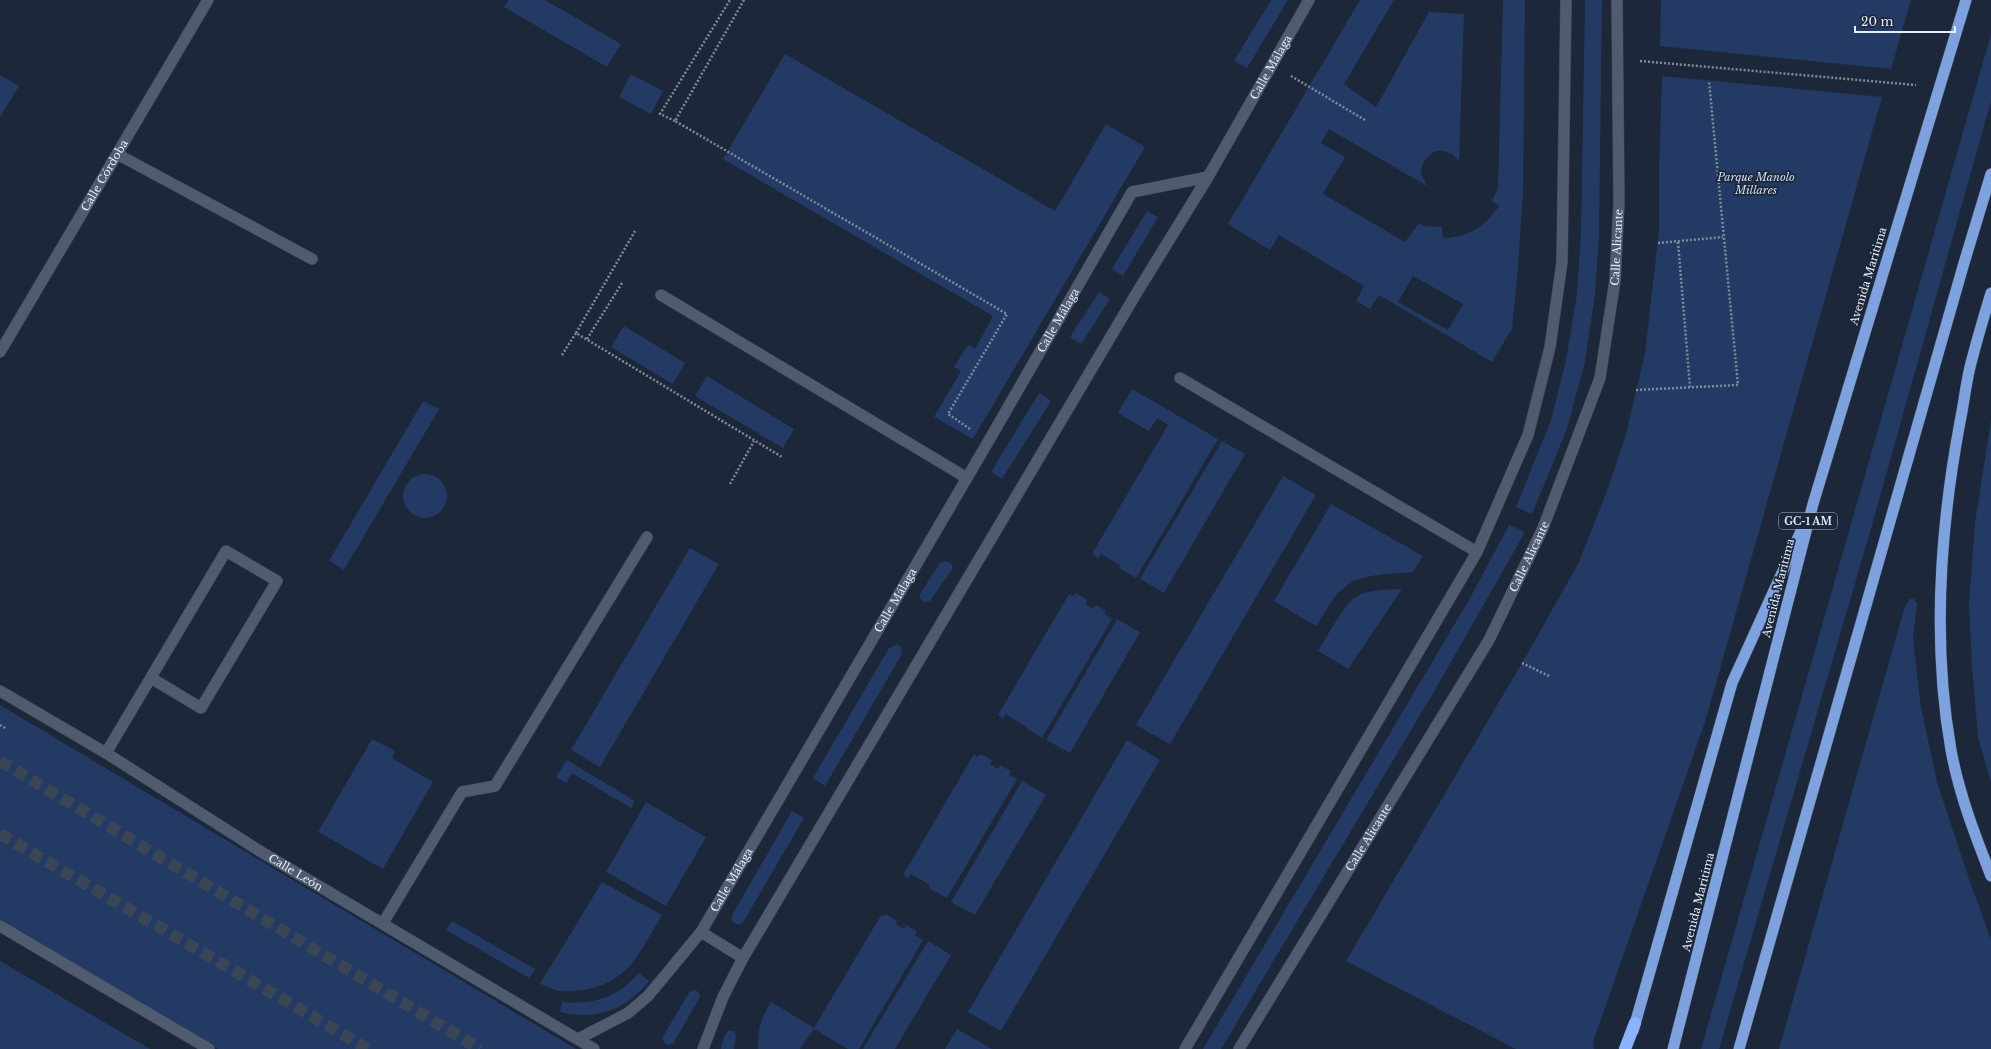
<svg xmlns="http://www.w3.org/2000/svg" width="1991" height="1049" font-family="'Libre Baskerville',serif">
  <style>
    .green { fill: #223a64; fill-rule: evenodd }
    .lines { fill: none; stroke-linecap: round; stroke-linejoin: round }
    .motorway-tunnel { stroke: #3a4556; stroke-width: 12; stroke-dasharray: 12 6; stroke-linecap: butt }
    .service-casing { stroke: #3c4454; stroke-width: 12 }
    .minor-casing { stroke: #3c4454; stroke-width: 12 }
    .trunk-casing { stroke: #3c4454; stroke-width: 12 }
    .motorway-casing { stroke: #3c4454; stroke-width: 13 }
    .path { stroke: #808a99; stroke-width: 2.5; stroke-dasharray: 2 2; stroke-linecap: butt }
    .service { stroke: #4f5b6f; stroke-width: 11 }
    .minor { stroke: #4f5b6f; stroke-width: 11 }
    .trunk { stroke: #7ea2e0; stroke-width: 11 }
    .motorway { stroke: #89b3fc; stroke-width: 12 }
    .labels { text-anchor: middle; stroke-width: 3.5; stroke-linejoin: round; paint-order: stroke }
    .shield { fill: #1c2739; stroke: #a9b2bf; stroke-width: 1 }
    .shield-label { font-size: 10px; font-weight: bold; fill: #e5edf9 }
    .street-label { font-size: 11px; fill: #e5edf9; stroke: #1c2739 }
    .park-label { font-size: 11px; font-style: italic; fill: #d0ddf2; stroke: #1c2739 }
  </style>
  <rect width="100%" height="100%" fill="#1c2739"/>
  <g class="green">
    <polygon points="509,0 545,0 621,44 607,67 504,7"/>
    <polygon points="1271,0 1288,0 1247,68 1234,61"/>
    <path d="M1360 0H1394L1344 84 1376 107 1429 12 1464 14 1459 161C1456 158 1453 154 1449 153 1434 145 1422 159 1421 173L1427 186 1329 129 1321 143 1345 157 1323 194 1405 242 1419 223 1424 226 1442 227 1443 238C1468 237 1485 227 1499 206L1492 201 1498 188 1503 0H1525L1523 194 1518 268 1512 329 1492 362 1379 295 1370 309 1356 301 1364 286 1279 235 1270 250 1228 224ZM1413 276 1463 304 1448 330 1398 302Z"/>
    <polygon points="1585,0 1602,0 1599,236 1595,294 1585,362 1567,429 1532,514 1516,507 1551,420 1566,360 1577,294 1581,233"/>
    <polygon points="1661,0 1911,0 1891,69 1660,46"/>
    <polygon points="1991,34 1991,101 1872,525 1719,1049 1701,1049"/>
    <polygon points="785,54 1055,211 1106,124 1145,147 973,439 934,417 961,371 954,367 968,345 975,349 993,316 723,159"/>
    <polygon points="631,74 663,91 651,114 619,97"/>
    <polygon points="0,75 19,86 0,117"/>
    <polygon points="1662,76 1882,97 1705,722 1593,1042 1594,1049 1516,1049 1346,961 1522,663 1578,564 1607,491 1626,434 1645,353 1659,231 1659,170"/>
    <polygon points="1147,211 1158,217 1123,276 1112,269"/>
    <polygon points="1099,292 1110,299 1081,344 1070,337"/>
    <polygon points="624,326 685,363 673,384 611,347"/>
    <polygon points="707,376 794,429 783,448 695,396"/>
    <polygon points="1132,389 1218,439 1136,578 1119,568 1120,565 1101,554 1098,558 1092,554 1168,425 1157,418 1149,431 1118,413"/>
    <polygon points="1039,393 1051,401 1002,479 991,472"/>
    <polygon points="423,401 439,409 344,570 329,561"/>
    <polygon points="1991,420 1991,783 1978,737 1972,667 1969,604 1975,523"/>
    <polygon points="1222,441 1245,454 1164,593 1140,579"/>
    <circle cx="425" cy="496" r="22"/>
    <polygon points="1283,476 1316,495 1170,744 1136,725"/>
    <path d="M1331 504 1423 556 1413 572C1393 574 1363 573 1346 586 1333 595 1325 613 1316 626L1274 601Z"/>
    <polygon points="1509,525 1525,532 1438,685 1221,1049 1203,1049 1470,598"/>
    <polygon points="690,548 719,564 600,767 571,750"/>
    <polygon points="944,561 951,563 953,568 930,601 923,602 920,598 920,594 940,563"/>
    <path d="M1402 589 1348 669 1318 651C1327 637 1343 605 1356 597 1368 589 1388 590 1402 589Z"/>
    <polygon points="1076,593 1087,600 1086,604 1093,609 1096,605 1106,611 1104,614 1112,619 1042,738 1006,714 1003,718 998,715 1069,594 1074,596"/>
    <polygon points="1910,599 1914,599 1917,604 1913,639 1921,707 1937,782 1970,882 1991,939 1991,1049 1779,1049 1905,606"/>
    <polygon points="1117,619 1140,632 1070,753 1046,740"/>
    <polygon points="897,644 901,647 902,654 825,786 813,778 889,648"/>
    <polygon points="0,705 576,1049 218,1049 0,919"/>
    <polygon points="372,739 395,751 392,758 433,782 383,869 318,832"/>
    <polygon points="1127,740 1160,760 1001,1031 968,1012"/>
    <polygon points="974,754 978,757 980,754 992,760 990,764 998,769 1000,765 1011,771 1009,775 1017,779 947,898 929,888 930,885 911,874 908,879 903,875"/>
    <polygon points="567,760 635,801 631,808 572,773 566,783 556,777"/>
    <polygon points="1022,781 1046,795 975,915 951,902"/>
    <polygon points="646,802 706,837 666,906 606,872"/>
    <polygon points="792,811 804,818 744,921 741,924 736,924 732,920 732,915"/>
    <path d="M602 882 662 915C653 930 644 947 633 962 616 984 587 993 560 991 553 990 546 986 540 984Z"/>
    <path d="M886 914 897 921 896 924 904 929 906 925 917 931 915 935 923 940 859 1049H848L814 1029 800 1049H758C758 1028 760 1020 771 1002L814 1028 881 915 884 916Z"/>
    <polygon points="452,921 535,969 529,978 446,930"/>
    <polygon points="928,941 951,955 895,1049 863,1049"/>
    <polygon points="0,961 150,1049 0,1049"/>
    <path d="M639 973 649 981C626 1010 596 1021 560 1012L562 1002C594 1005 618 997 639 973Z"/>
    <polygon points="696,990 700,995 699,999 673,1044 666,1045 662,1038 690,991"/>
    <polygon points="957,1029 992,1049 945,1049"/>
    <polygon points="728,1031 734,1031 736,1036 734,1049 721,1049 724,1036"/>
  </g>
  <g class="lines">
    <g class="motorway-tunnel">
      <polyline points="0,761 480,1049"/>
      <polyline points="0,834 368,1049"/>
    </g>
    <g class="service-casing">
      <g id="service">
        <polyline points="117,154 312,259"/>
        <polyline points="661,295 967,478"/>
        <polyline points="1180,378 1477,552"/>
        <polyline points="106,753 226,551 277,581 201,708 151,678"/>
        <polyline points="383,923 462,792 495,786 647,537"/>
        <polyline points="701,932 743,958"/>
      </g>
    </g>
    <g class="minor-casing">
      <g id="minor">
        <path id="s1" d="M0 352 208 0"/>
        <path id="s2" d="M0 691 106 753 263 853 594 1049"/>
        <polyline points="0,926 209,1049"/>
        <path id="s3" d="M578 1039 628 1013 648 996 701 932 988 442 1132 192 1208 177"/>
        <path id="s4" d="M703 1049 723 997 743 958 1136 294 1208 177 1309 0"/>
        <polyline points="1185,1049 1477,552 1528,435 1550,347 1562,262 1566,0"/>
        <path id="s5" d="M1239 1049 1489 640 1543 528 1600 378 1615 280 1619 203 1617 0"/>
      </g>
    </g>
    <g class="trunk-casing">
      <g id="trunk">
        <path d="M1991 293C1984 316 1977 340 1971 363 1966 382 1964 403 1960 422 1940 529 1932 642 1951 750 1959 794 1975 835 1991 876"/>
        <polyline points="1633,1031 1732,683 1801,531"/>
        <polyline points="1673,1049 1813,504 1966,0"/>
        <polyline points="1739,1049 1964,263 1991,174"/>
      </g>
    </g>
    <g class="motorway-casing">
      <polyline id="motorway" points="1625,1049 1635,1023"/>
    </g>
    <g class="path">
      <polyline points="744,0 675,121 1007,314 948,414 970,429"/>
      <polyline points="1640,61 1916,85"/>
      <polyline points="1291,76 1365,120"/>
      <polyline points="675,121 660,114 730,0"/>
      <polyline points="1678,242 1690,387"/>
      <polyline points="1658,243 1723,237"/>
      <polyline points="576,333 635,231"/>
      <polyline points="587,339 622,283"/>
      <polyline points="562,355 576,333 782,457"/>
      <polyline points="1636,390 1738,385 1709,81"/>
      <polyline points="730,484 754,441"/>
      <polyline points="1522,663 1549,676"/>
      <polyline points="0,725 7,729"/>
    </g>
    <use href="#service" class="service"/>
    <use href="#minor" class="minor"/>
    <use href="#trunk" class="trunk"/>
    <use href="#motorway" class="motorway"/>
  </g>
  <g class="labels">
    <rect class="shield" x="1779" y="513" width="58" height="16" rx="3"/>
    <g class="shield-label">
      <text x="1808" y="525">GC-1 AM</text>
    </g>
    <g class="street-label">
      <text dy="4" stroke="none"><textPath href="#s4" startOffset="1135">Calle Málaga</textPath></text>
      <text dy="4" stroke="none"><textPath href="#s1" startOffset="205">Calle Córdoba</textPath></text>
      <text dy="4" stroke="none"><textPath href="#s5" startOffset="896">Calle Alicante</textPath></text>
      <text transform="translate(1868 276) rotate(-73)" y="4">Avenida Maritima</text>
      <text dy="4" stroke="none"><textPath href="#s3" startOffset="874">Calle Málaga</textPath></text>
      <text dy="4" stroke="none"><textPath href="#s5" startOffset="572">Calle Alicante</textPath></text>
      <text transform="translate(1778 588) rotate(-76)" y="4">Avenida Maritima</text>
      <text dy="4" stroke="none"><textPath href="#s3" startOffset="550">Calle Málaga</textPath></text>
      <text dy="4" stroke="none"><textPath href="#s5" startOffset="248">Calle Alicante</textPath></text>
      <text dy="4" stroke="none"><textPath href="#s2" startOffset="347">Calle León</textPath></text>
      <text dy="4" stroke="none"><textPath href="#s3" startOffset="226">Calle Málaga</textPath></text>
      <text transform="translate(1698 902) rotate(-76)" y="4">Avenida Maritima</text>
    </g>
    <g class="park-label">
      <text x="1756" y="181">Parque Manolo<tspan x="1756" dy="13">Millares</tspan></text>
    </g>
  </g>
  <path d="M1855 26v6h100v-6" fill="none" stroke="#e5edf9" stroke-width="2"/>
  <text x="1861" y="26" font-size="12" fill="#e5edf9" stroke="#1c2739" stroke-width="3" paint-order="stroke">20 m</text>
</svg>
